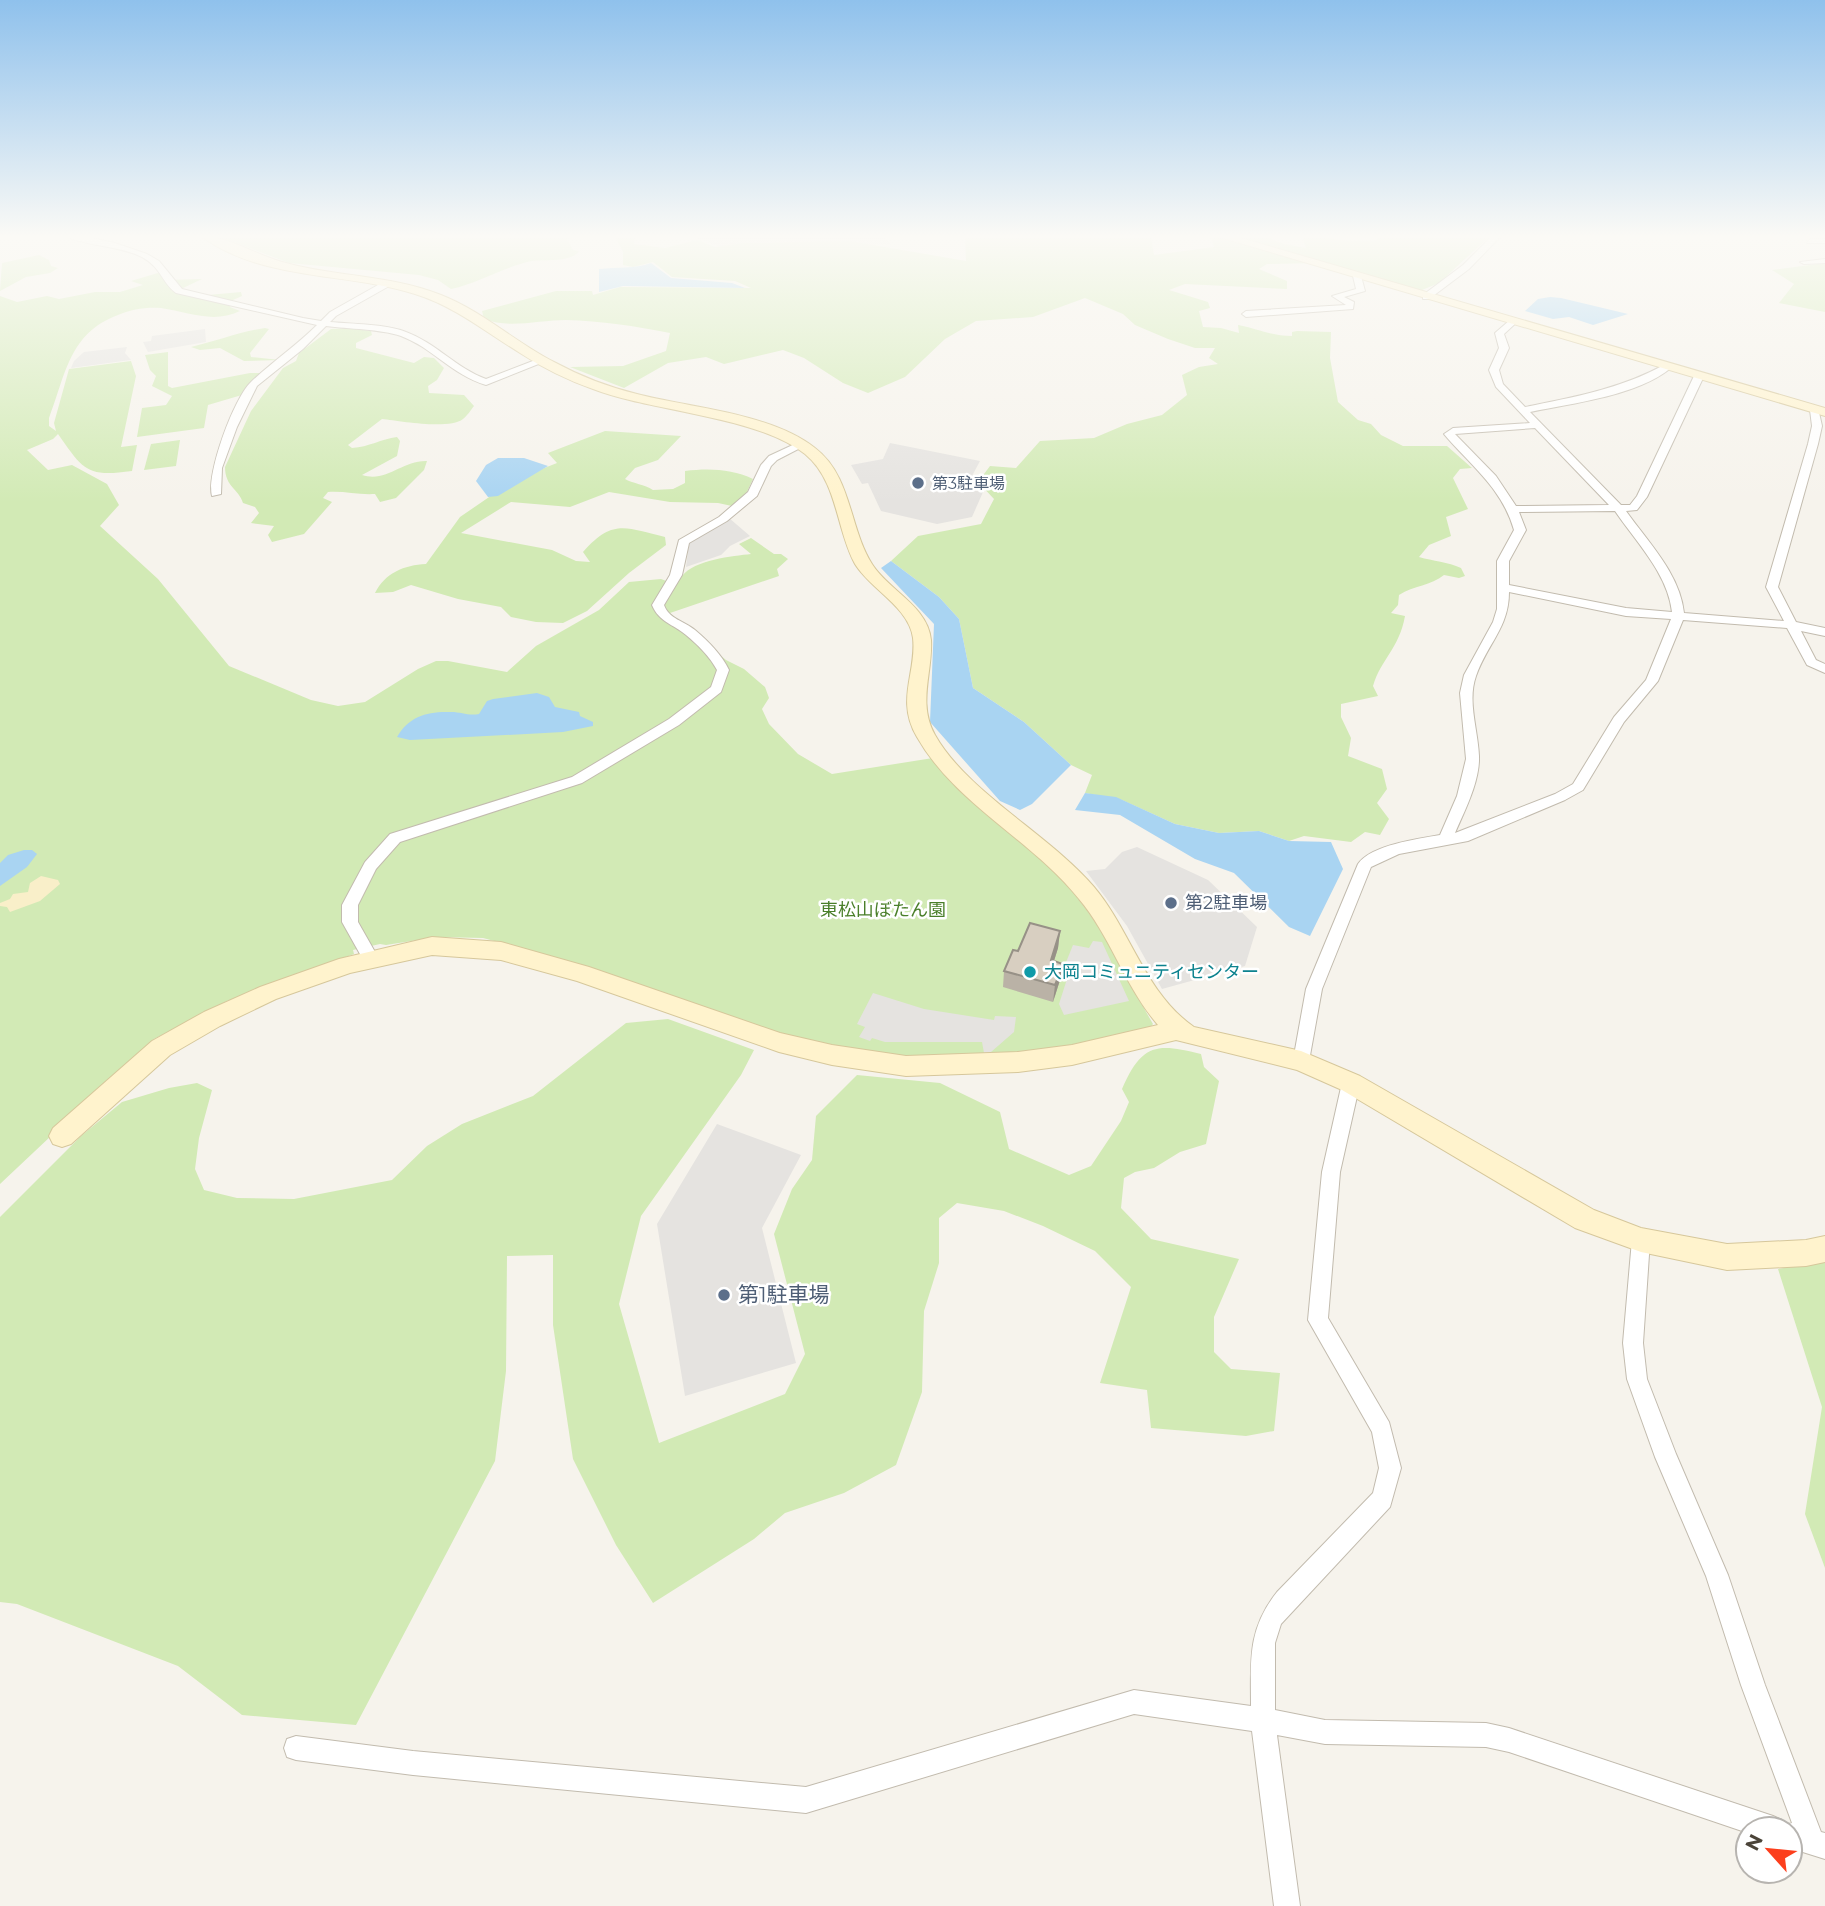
<svg xmlns="http://www.w3.org/2000/svg" width="1825" height="1906" font-family="Montserrat,'Noto Sans JP',sans-serif">
  <style>
    .industrial { fill: #e6e2dd }
    .green { fill: #d2eab5 }
    .sand { fill: #f9efc9 }
    .parking { fill: #e5e3e0 }
    .water { fill: #a9d4f2 }
    .lines { fill: none; stroke-linecap: round; stroke-linejoin: round }
    .street-casing { stroke: #c2bbae; stroke-width: 2 }
    .secondary-casing { stroke: #d6c79b; stroke-width: 2 }
    .street { fill: #fff; fill-rule: evenodd }
    .secondary { fill: #fff3cd; fill-rule: evenodd }
    .wall { fill: #bab2a6 }
    .shaded-wall { fill: #979187 }
    .building { fill: #d8cfc1; stroke: #979187; stroke-width: 2 }
    .service-dot { fill: #5c6f8a; stroke: #fff; stroke-width: 2.5 }
    .culture-dot { fill: #0f9aa8; stroke: #fff; stroke-width: 2.5 }
    .labels { text-anchor: middle; stroke-width: 5; stroke-linejoin: round; paint-order: stroke }
    .far-service-label { font-size: 16px; fill: #4e5e75; stroke: #fff; text-anchor: start }
    .service-label { font-size: 18px; fill: #4e5e75; stroke: #fff; text-anchor: start }
    .park-label { font-size: 18px; fill: #4a7f2a; stroke: #fff }
    .culture-label { font-size: 18px; fill: #0d838f; stroke: #fff; text-anchor: start }
    .near-service-label { font-size: 21px; fill: #4e5e75; stroke: #fff; text-anchor: start }
  </style>
  <rect width="100%" height="100%" fill="#f6f3ec"/>
  <polygon class="industrial" points="691,236 883,236 890,244 763,242 721,247"/>
  <g class="green">
    <path d="M218 236H577L567 239 573 250 579 251C571 263 545 259 531 261 504 267 479 283 451 289L438 280 419 275 289 263Z"/>
    <path d="M615 236 635 237 634 244 665 248 697 240 715 247 744 243 850 241 966 261 965 236H1151L1154 255 1214 247 1212 239 1200 236H1264L1284 244 1306 248 1302 236 1354 241 1377 240V236H1490L1439 283 1422 290 1319 263 1267 264 1259 269 1287 281V289L1185 284 1169 290 1208 302 1210 308 1199 311 1203 327 1221 328 1239 333 1238 325C1259 329 1271 336 1292 336V332L1297 331 1331 332 1330 358 1338 402 1358 420 1371 424 1381 435 1403 446H1447L1472 468 1460 469 1453 478 1468 509 1446 517 1451 536 1429 545 1419 557C1433 561 1448 562 1461 568L1465 576 1459 578 1444 575C1431 586 1414 585 1399 595L1398 605 1391 613 1405 616C1399 649 1381 659 1373 686L1378 696 1341 704V717L1351 738 1348 756 1382 769 1387 789 1377 803 1389 819 1380 835 1365 832 1351 842 1304 836 1289 841 1259 831 1219 833 1175 824 1122 800 1085 793 1092 775 1071 765 1024 722 973 688 959 619 939 597 891 561 918 536 981 524 994 499 978 482 990 466 1016 468 1040 441 1094 438 1127 424 1162 415 1187 395 1182 375 1199 367 1218 364 1209 358 1215 348H1195L1168 339 1135 325 1123 314 1085 298 1033 317 976 321 945 339 905 377 868 393 843 383 804 358 783 350 724 364 706 357 668 363 624 388 570 367 623 366 666 351 670 333C635 326 601 321 566 320 540 320 508 329 484 319L482 311 556 291H592L593 295 620 287 751 288 735 281 672 277 653 262 633 267 623 265V252Z"/>
    <polygon points="39,255 49,260 51,266 58,268 50,273 26,277 0,291 2,263"/>
    <polygon points="1825,263 1825,312 1779,303 1794,284 1772,270"/>
    <path d="M161 272 167 280 202 279 181 289 208 295 241 292 242 296 233 300 230 307 240 311C213 324 189 312 161 308 146 307 132 309 118 315 69 333 66 374 49 418V426L56 431 54 423 69 369 131 361 136 376 121 447 137 445 132 471C87 477 84 471 58 434L53 439 27 450 48 470 72 465 107 484 119 505 100 526 158 579 229 666 311 700 338 706 365 702 418 669 436 661H448L507 672 536 646 599 610 629 582 661 579 669 582 653 609 655 611C669 602 673 588 682 576 694 560 733 556 751 554L739 544 751 538 774 554H781L788 559 777 569 779 576 670 613 726 660 744 669 765 687 769 698 762 709 769 724 798 754 832 774 933 758C981 803 1035 845 1076 896 1107 934 1128 981 1153 1024L1150 1028 1061 1050 910 1058 872 1054 780 1034 590 967 483 938 437 937 386 945 380 944 353 950 354 954 227 1001 154 1039 0 1184V296L17 302 47 296 59 299 95 292H120L143 285 131 281Z"/>
    <path d="M265 328 269 329 250 353 251 357 280 360 244 361 220 348 200 350 191 347C217 341 239 332 265 328Z"/>
    <path d="M348 328 371 331 372 335 356 343V348L414 363 424 357 434 358 444 368 437 380 428 386 429 393 464 395 474 406C471 410 467 416 463 419 449 430 400 421 382 419L348 445 352 448C369 447 381 439 397 437L400 441 397 456 362 475C387 483 402 460 427 461L424 470 396 498 380 502 375 494C358 495 345 491 328 492L323 498 332 502 304 534 272 542 268 535 274 526 251 523 259 513 255 507 243 503C239 489 225 487 225 467L251 411 283 368 296 361 299 353 331 329Z"/>
    <polygon points="168,352 168,386 172,388 250,373 261,373 266,378 252,392 208,405 204,428 137,437 142,408 166,405 172,396 152,386 156,376 150,370 145,355"/>
    <path d="M605 431 681 436 658 460 635 468 625 479C634 484 644 484 653 490L673 489 685 483V471C709 468 732 469 753 479L744 498 732 506 718 503 670 502 609 492 570 507 511 502 461 533 552 550 576 561 590 562 583 552C613 518 626 528 665 537L666 545 629 573 587 611 563 623 536 622 511 617 501 607 458 599 411 585 393 592 375 593C385 573 404 565 426 564L460 517 514 480 557 463 548 453Z"/>
    <polygon points="180,440 176,466 144,470 151,444"/>
    <path d="M668 1019 754 1050 741 1075 641 1216 619 1304 659 1443 785 1394 805 1354 774 1234 792 1189 812 1160 816 1116 857 1075 940 1083 1000 1112 1009 1149 1069 1175 1091 1166 1121 1121 1129 1102 1122 1089C1142 1043 1157 1043 1201 1054L1204 1067 1219 1081 1206 1144 1180 1152 1154 1168 1135 1172 1124 1178 1121 1208 1151 1239 1239 1259 1214 1317V1352L1231 1369 1280 1373 1274 1431 1246 1436 1151 1428 1147 1390 1100 1383 1131 1287 1095 1251 1043 1226 1004 1211 957 1203 939 1218V1263L924 1311 922 1392 896 1465 844 1493 785 1513 754 1539 653 1603 616 1545 573 1459 553 1325V1255L507 1256 506 1371 495 1461 356 1725 242 1715 178 1666 17 1604 0 1602V1217L81 1136 122 1102 169 1088 197 1083 212 1090 199 1138 195 1169 204 1190 237 1198 294 1199 392 1180 427 1146 462 1124 533 1096 626 1023Z"/>
    <polygon points="1825,1261 1825,1568 1805,1514 1822,1407 1778,1269"/>
  </g>
  <polygon class="sand" points="41,876 58,880 60,884 40,901 10,912 7,907 0,906 0,903 10,899 13,894 28,892 30,883"/>
  <g class="parking">
    <polygon points="205,329 206,342 148,352 143,342 151,341 152,336"/>
    <polygon points="127,347 125,353 131,360 71,368 74,361 84,352"/>
    <polygon points="890,443 980,461 965,489 983,492 972,517 937,524 881,511 868,483 862,484 851,465 883,459"/>
    <polygon points="729,518 750,536 730,546 721,555 686,567 689,543"/>
    <polygon points="1137,847 1208,880 1257,927 1245,966 1162,989 1127,926 1086,871 1105,869 1122,852"/>
    <polygon points="1093,941 1102,942 1129,1001 1064,1015 1059,1004 1067,979 1060,977 1073,945 1089,948"/>
    <polygon points="873,993 924,1009 994,1020 995,1016 1016,1017 1014,1032 991,1052 984,1053 982,1042 885,1042 872,1038 870,1041 859,1037 865,1027 857,1024"/>
    <polygon points="717,1124 801,1155 762,1228 796,1363 685,1396 657,1224"/>
  </g>
  <g class="water">
    <path d="M651 263 671 278 732 283 745 288 623 286 599 292V269C618 267 634 269 651 263Z"/>
    <polygon points="1550,297 1561,298 1628,314 1593,325 1569,317 1553,319 1525,311 1538,299"/>
    <polygon points="498,458 524,458 548,466 498,496 488,497 476,481 486,465"/>
    <polygon points="891,561 939,597 959,619 973,688 1024,722 1071,765 1032,804 1020,810 1000,801 930,722 934,624 881,568"/>
    <path d="M537 693 549 697 555 707 579 712 580 716 593 722V726L563 732 410 740 397 737C409 716 428 711 451 712 462 712 468 716 479 714L487 701 493 699Z"/>
    <polygon points="1085,793 1116,797 1175,824 1219,833 1259,831 1289,841 1331,842 1343,869 1310,936 1289,927 1234,873 1195,859 1120,815 1075,810"/>
    <polygon points="24,850 32,850 37,854 27,867 0,886 0,863 8,855"/>
  </g>
  <g class="lines">
    <g class="street-casing">
      <g id="street">
        <path d="M66 236H82L115 243 147 254 159 261 182 289 303 318 321 321 330 312 385 281H391V285L336 316 330 322C352 324 386 324 406 332 436 343 456 368 486 379L538 359 546 361 486 385C452 375 433 348 401 336 381 329 348 329 326 326L303 349 257 386 237 427 222 468 221 494 212 496C206 474 234 398 251 382 272 362 296 346 317 325L176 293C162 283 161 267 142 257 118 245 89 247 66 236Z"/>
        <polygon points="1492,236 1501,236 1469,269 1429,299 1423,299 1423,295 1463,265"/>
        <polygon points="1810,239 1825,239 1825,243 1807,243"/>
        <polygon points="1825,259 1825,263 1804,264 1800,262"/>
        <polygon points="1357,274 1361,276 1365,291 1344,297 1354,302 1353,309 1246,317 1242,314 1246,311 1346,305 1332,296 1356,289 1353,276"/>
        <path d="M1510 320 1517 322 1504 334 1509 348 1499 370 1503 384 1525 407C1574 397 1620 389 1664 365L1672 367C1638 396 1573 403 1530 412L1621 505H1630L1637 496 1694 376 1699 373 1704 376 1647 497 1637 510 1626 511C1648 542 1680 574 1684 613L1784 621 1766 587 1808 444 1812 426 1810 410 1818 408 1822 426 1818 444 1778 587 1796 622 1825 628V636L1801 631 1816 660 1825 664V673L1807 665 1787 628 1683 620 1658 681 1624 722 1583 790 1565 800 1468 841 1399 854 1371 867 1322 989 1309 1061 1307 1066 1301 1068 1295 1066 1293 1061 1306 989 1358 864C1371 845 1417 839 1440 835L1457 796 1466 759 1460 693 1464 675 1493 622 1497 609V561L1514 530C1502 488 1471 466 1444 434L1453 428 1530 423 1496 387 1489 370 1499 348 1495 333ZM1535 428 1609 505 1516 506 1496 476 1455 434ZM1615 511C1636 542 1668 574 1672 612L1626 608 1509 585V561L1526 530 1519 512ZM1509 592 1626 616 1671 619 1646 680 1614 717 1573 784 1555 794 1455 833C1465 810 1480 781 1479 756 1478 730 1467 701 1476 676 1487 644 1509 628 1509 592Z"/>
        <path d="M797 443 806 445 777 460 771 466 757 496 727 521 689 543 682 575 664 605C669 619 684 621 695 630 708 641 722 655 729 670L721 692 679 725 582 783 400 842 376 869 358 905V922L379 959 377 963H365L342 922V905L365 862 390 834 572 777 669 719 711 687 717 670C710 657 697 644 686 635 673 624 659 622 652 605L670 575 679 540 719 517 748 492 761 465 769 456Z"/>
        <path d="M1351 1076 1357 1078 1360 1083 1340 1172 1328 1318 1389 1422 1401 1468 1390 1507 1281 1624 1275 1643V1710L1325 1720 1486 1723 1509 1728 1773 1816 1782 1820 1784 1825 1792 1823 1741 1685 1706 1576 1655 1457 1627 1379 1623 1343 1632 1240 1634 1234 1641 1231 1648 1234 1650 1240 1643 1343 1647 1379 1676 1454 1728 1575 1765 1685 1821 1832 1825 1833V1859L1790 1848V1829H1748V1833L1509 1752 1486 1747 1325 1744 1277 1735 1300 1906H1274L1252 1731 1134 1714 806 1813 413 1775 296 1760 287 1757 284 1748 287 1739 296 1736 413 1751 806 1787 1134 1690 1251 1706C1251 1661 1247 1630 1277 1592L1373 1493 1379 1468 1372 1432 1308 1320 1322 1172 1342 1083 1345 1078Z"/>
      </g>
    </g>
    <g class="secondary-casing">
      <g id="secondary">
        <path d="M201 236C229 236 257 256 286 263 337 277 391 275 441 295 482 311 515 342 554 362 580 376 608 387 637 394 691 408 771 413 815 448 852 476 849 528 872 564 888 590 928 606 931 640 933 672 917 703 935 735 967 792 1050 835 1094 887 1131 931 1145 993 1194 1027L1301 1051 1360 1076 1594 1210 1641 1228 1727 1244 1806 1240 1825 1236V1262L1806 1266 1727 1270 1641 1252 1575 1228 1342 1090 1297 1070 1176 1040 1072 1065 1018 1072 906 1076 832 1065 779 1052 577 981 501 960 432 955 350 973 276 999 220 1026 170 1055 71 1144 62 1147 53 1144 49 1136 53 1128 152 1041 204 1012 260 987 339 959 432 937 501 942 589 967 780 1033 832 1045 906 1056 1018 1052 1072 1045 1158 1025C1125 987 1111 937 1079 899 1031 839 955 804 917 737 895 700 917 672 913 638 909 607 870 589 855 564 836 530 838 481 805 454 757 416 653 412 593 389 567 380 543 368 520 353 486 332 454 306 415 294 346 272 261 281 201 236Z"/>
        <polygon points="1216,236 1234,236 1825,408 1825,416"/>
      </g>
    </g>
    <use href="#street" class="street"/>
    <use href="#secondary" class="secondary"/>
  </g>
  <polygon class="wall" points="1060,931 1058,948 1054,961 1060,980 1053,1002 1003,987 1004,971 1018,951"/>
  <g class="shaded-wall">
    <polygon points="1060,931 1058,948 1049,977 1051,960"/>
    <polygon points="1063,964 1060,980 1053,1002 1055,985"/>
  </g>
  <polygon class="building" points="1030,923 1060,931 1051,960 1063,964 1055,985 1004,971 1013,950 1018,951"/>
  <linearGradient id="sky" x2="0" y2="1"><stop stop-color="#8fc1ec"/><stop offset="0.47" stop-color="#fbfaf6"/><stop offset="1" stop-color="#fbfaf6" stop-opacity="0"/></linearGradient>
  <rect width="1825" height="503" fill="url(#sky)"/>
  <g class="service-dot">
    <circle cx="918" cy="483" r="7"/>
    <circle cx="1171" cy="903" r="7"/>
    <circle cx="724" cy="1295" r="7"/>
  </g>
  <circle class="culture-dot" cx="1030" cy="972" r="7"/>
  <g class="labels">
    <g class="far-service-label">
      <text x="932" y="489">第3駐車場</text>
    </g>
    <g class="service-label">
      <text x="1185" y="909">第2駐車場</text>
    </g>
    <g class="park-label">
      <text x="883" y="916">東松山ぼたん園</text>
    </g>
    <g class="culture-label">
      <text x="1044" y="978">大岡コミュニティセンター</text>
    </g>
    <g class="near-service-label">
      <text x="738" y="1302">第1駐車場</text>
    </g>
  </g>
  <g transform="translate(1769 1850) rotate(297)"><circle r="33" fill="#ffffff" stroke="#b7b4b0" stroke-width="2"/>
  <path d="M0-5L12 26L0 18L-12 26Z" fill="#fc3f1d"/>
  <text y="-10" font-size="19" font-weight="bold" text-anchor="middle" fill="#4b4439">N</text>
  </g>
</svg>
